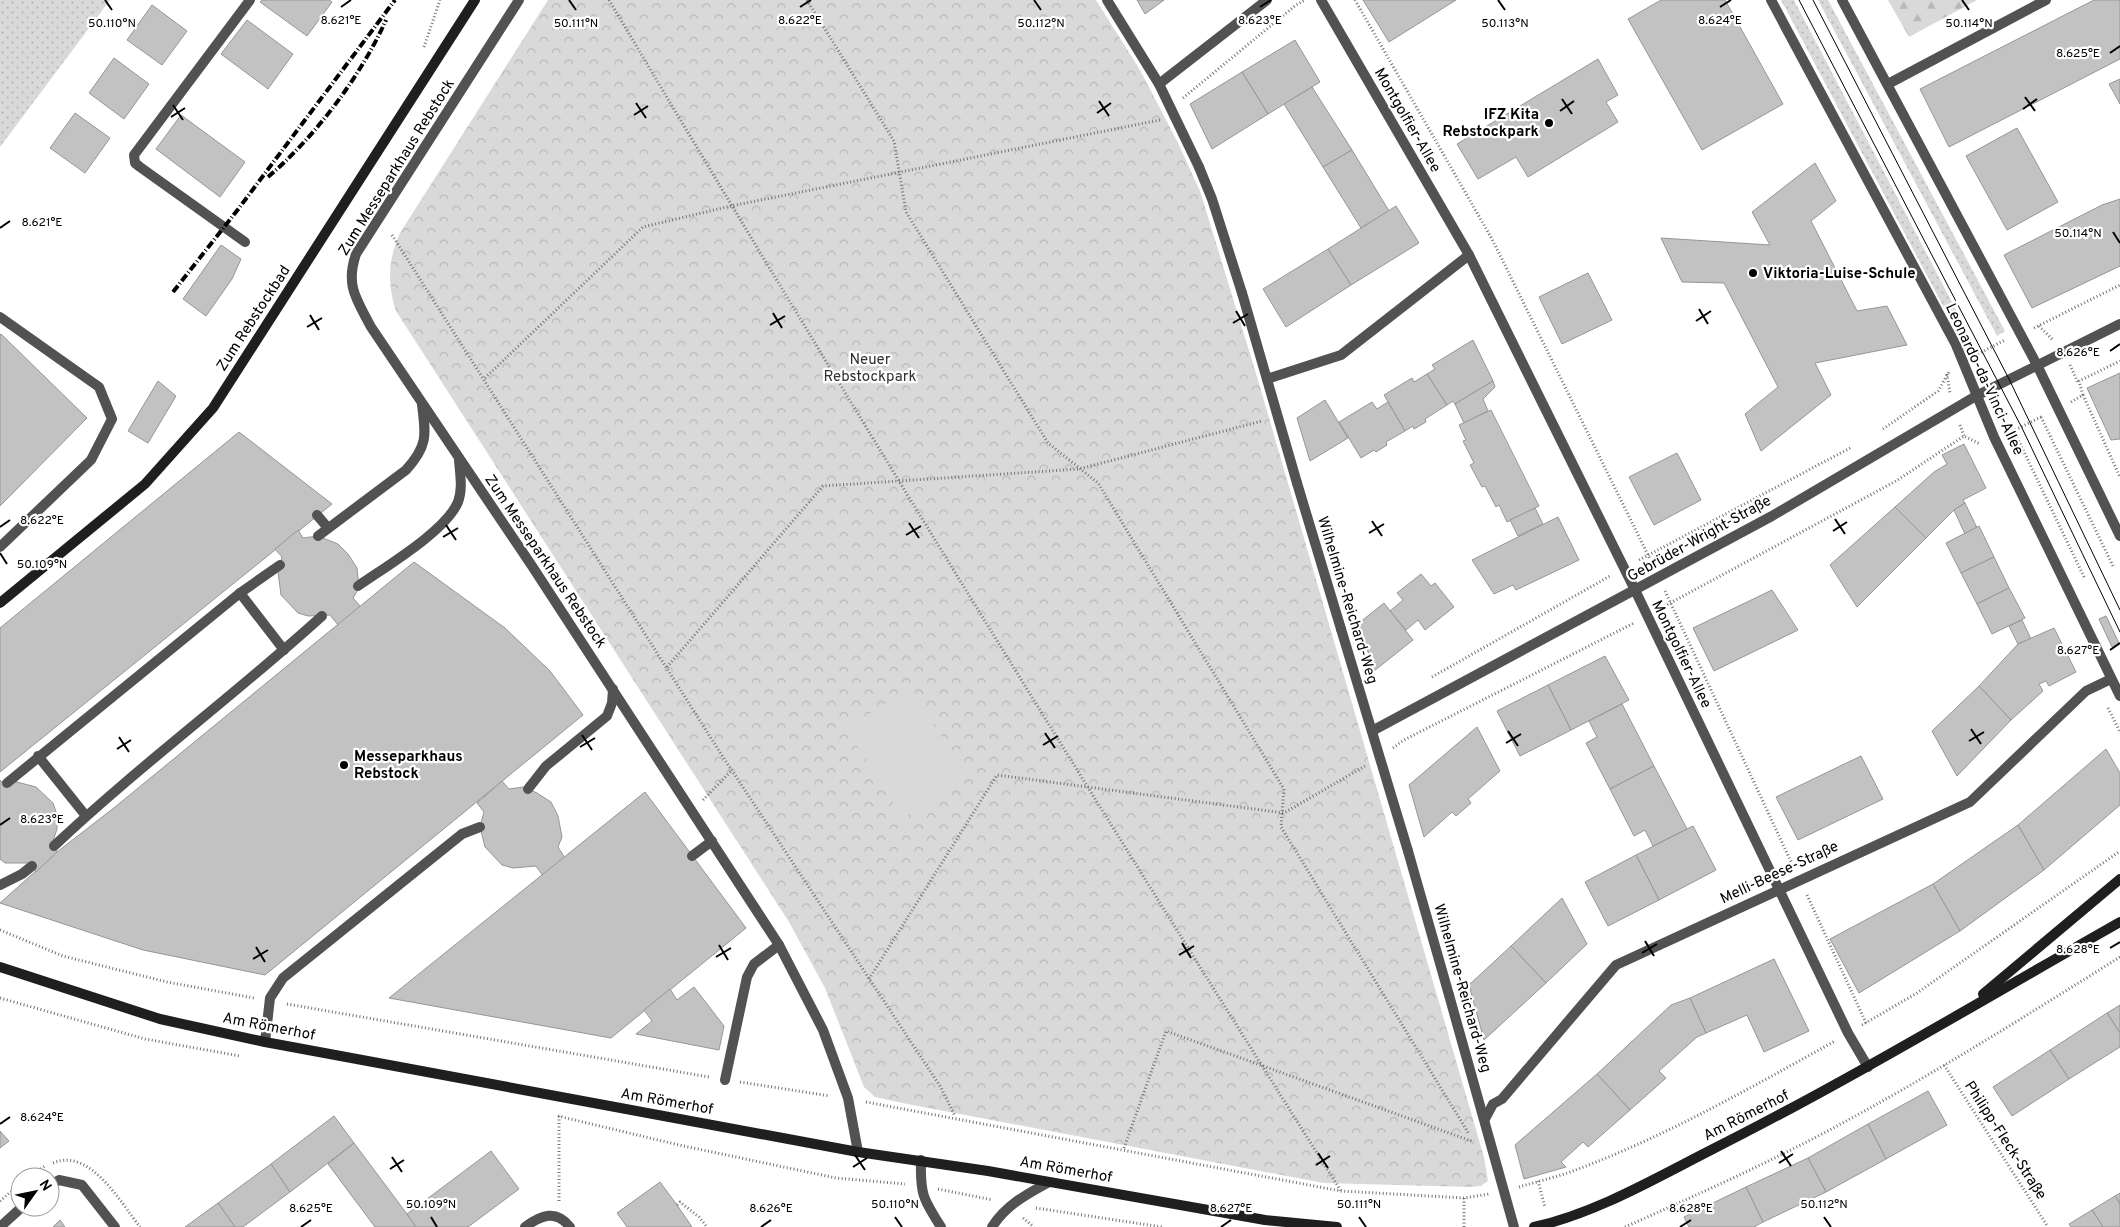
<svg xmlns="http://www.w3.org/2000/svg" width="2120" height="1227" font-family="Overpass,sans-serif">
  <style>
    .grass { fill: url(#grass-dots) }
    .forest { fill: url(#forest-firs) }
    .park { fill: url(#park-crowns) }
    .pitch { fill: #d9d9d9 }
    .building { fill: #c2c2c2; stroke: #969696 }
    .lines { fill: none; stroke-linecap: round; stroke-linejoin: round }
    .path { stroke: #747474; stroke-width: 3; stroke-dasharray: 1 2.5; stroke-linecap: butt }
    .service { stroke: #525252; stroke-width: 10 }
    .pedestrian { stroke: #525252; stroke-width: 10 }
    .minor { stroke: #525252; stroke-width: 10 }
    .secondary { stroke: #1f1f1f; stroke-width: 10 }
    .tram { stroke: #000; stroke-width: 1 }
    .rail { stroke: #000; stroke-width: 4; stroke-dasharray: 8 2.5 1 2.5; stroke-linecap: butt }
    .ticks { fill: none; stroke: #000; stroke-width: 2 }
    .poi-dot { fill: #000; stroke: #fff; stroke-width: 2 }
    .labels { text-anchor: middle; stroke-width: 4.5; stroke-linejoin: round; paint-order: stroke }
    .poi-label { font-size: 15px; font-weight: bold; fill: #000; stroke: #fff; text-anchor: start }
    .street-label { font-size: 15px; fill: #000; stroke: #fff }
    .park-label { font-size: 15px; fill: #303030; stroke: #fff }
    .ticks-label { font-size: 12px; text-anchor: middle; fill: #000; stroke: #fff; stroke-width: 4.5; stroke-linejoin: round; paint-order: stroke }
  </style>
  <defs>
    <pattern id="grass-dots" width="8" height="8" patternUnits="userSpaceOnUse" patternTransform="scale(1.25)"><rect width="8" height="8" fill="#d9d9d9"/><path d="M2 2h.1M6 6h.1" fill="none" stroke="#b8b8b8" stroke-width="1.8" stroke-linecap="round"/></pattern>
    <pattern id="forest-firs" width="22" height="20" patternUnits="userSpaceOnUse" patternTransform="scale(1.25)"><rect width="22" height="20" fill="#d9d9d9"/><path d="M5 1l3.5 6h-7zM16 11l3.5 6h-7z" fill="#b8b8b8"/></pattern>
    <pattern id="park-crowns" width="20" height="18" patternUnits="userSpaceOnUse" patternTransform="scale(1.25)"><rect width="20" height="18" fill="#d9d9d9"/><path d="M2 6a3 3 0 1 1 6 0M12 15a3 3 0 1 1 6 0" fill="none" stroke="#b8b8b8"/></pattern>
  </defs>
  <rect width="100%" height="100%" fill="#fff"/>
  <g class="grass">
    <polygon points="0,0 110,0 0,147"/>
    <polygon points="1781,0 1794,0 1976,348 1967,351"/>
    <polygon points="1818,0 1828,0 2005,331 1997,336"/>
  </g>
  <polygon class="forest" points="1888,0 1977,0 1909,37"/>
  <path class="park" d="M548 0H1096L1140 70 1177 141 1200 191 1258 380 1484 1157 1488 1181 1481 1186 1470 1187 1324 1183 902 1103 875 1097 864 1087 825 988 789 922 396 311C387 284 388 259 400 233Z"/>
  <polygon class="pitch" points="911,688 967,779 903,818 846,728"/>
  <g class="building">
    <polygon points="262,0 329,0 332,2 307,36 260,2"/>
    <polygon points="1137,0 1164,0 1145,14"/>
    <polygon points="1363,0 1456,0 1389,42"/>
    <polygon points="1661,0 1725,0 1783,104 1702,150 1628,19"/>
    <polygon points="2094,0 2120,0 2120,59 1949,147 1920,89"/>
    <polygon points="152,5 187,31 162,65 127,40"/>
    <polygon points="247,20 293,54 268,89 221,54"/>
    <polygon points="1295,40 1320,82 1268,114 1242,72"/>
    <polygon points="114,58 149,84 124,119 89,93"/>
    <polygon points="1598,59 1618,95 1606,102 1618,122 1528,177 1516,157 1478,179 1457,144"/>
    <polygon points="1242,72 1268,114 1212,149 1190,104"/>
    <polygon points="2120,79 2120,104 2109,84"/>
    <polygon points="1312,87 1352,150 1323,167 1284,104"/>
    <polygon points="75,113 110,138 85,173 50,148"/>
    <polygon points="181,115 245,162 220,197 156,149"/>
    <polygon points="2017,128 2058,202 2007,230 1966,156"/>
    <polygon points="1352,150 1389,211 1361,228 1323,167"/>
    <polygon points="1815,163 1836,201 1811,221 1857,311 1887,306 1907,345 1815,363 1831,395 1761,451 1745,414 1778,387 1724,283 1682,282 1661,238 1770,245 1752,212"/>
    <polygon points="2120,199 2120,266 2032,308 2004,255 2102,205"/>
    <polygon points="1396,206 1419,243 1351,285 1328,249"/>
    <polygon points="221,245 241,259 232,279 206,316 183,299"/>
    <polygon points="1328,249 1351,285 1286,327 1263,289"/>
    <polygon points="1588,273 1612,320 1562,344 1539,297"/>
    <polygon points="1,334 87,418 0,506 0,335"/>
    <polygon points="1473,340 1493,381 1455,404 1453,401 1447,405 1427,374 1435,369 1432,365"/>
    <polygon points="2120,373 2120,439 2111,440 2087,388"/>
    <polygon points="1427,374 1447,405 1425,419 1426,422 1414,429 1413,426 1405,431 1384,395 1412,378 1414,382"/>
    <polygon points="158,381 176,396 148,443 128,431"/>
    <polygon points="1493,381 1495,387 1483,399 1488,411 1464,423 1455,404"/>
    <polygon points="1325,400 1348,438 1310,461 1297,418"/>
    <polygon points="1372,402 1377,409 1388,402 1405,431 1386,442 1387,445 1376,452 1374,450 1361,458 1339,422"/>
    <polygon points="1491,410 1539,506 1507,522 1499,505 1496,507 1485,486 1482,487 1470,465 1474,463 1463,441 1466,440 1459,425"/>
    <polygon points="239,432 332,504 0,772 0,628"/>
    <polygon points="1964,444 1986,488 1963,500 1965,503 1954,510 1926,538 1895,507 1934,472 1947,464 1942,455"/>
    <polygon points="1677,453 1701,500 1654,525 1629,477"/>
    <polygon points="1965,503 1977,528 1965,534 1954,510"/>
    <polygon points="1895,507 1926,538 1857,607 1830,565"/>
    <polygon points="1535,508 1543,524 1518,536 1510,520"/>
    <polygon points="1558,517 1579,560 1516,590 1513,585 1494,594 1472,560"/>
    <polygon points="1979,526 1994,557 1961,573 1946,543"/>
    <polygon points="298,530 303,538 318,536 338,544 348,554 357,568 359,588 353,598 361,607 338,625 330,615 308,616 298,613 281,595 278,572 282,557 275,549"/>
    <polygon points="1994,557 2009,588 1977,604 1961,573"/>
    <polygon points="414,562 505,628 550,671 583,715 265,975 143,950 0,903 57,852 115,807"/>
    <polygon points="1421,574 1431,586 1435,583 1454,607 1425,630 1418,620 1406,630 1390,611 1403,600 1397,593"/>
    <polygon points="2009,588 2025,618 1992,634 1977,604"/>
    <polygon points="1772,590 1798,630 1714,671 1693,628"/>
    <polygon points="1384,603 1413,640 1374,671 1359,623"/>
    <polygon points="2106,616 2119,643 2112,647 2099,619"/>
    <polygon points="2022,620 2031,639 2018,644 2009,626"/>
    <polygon points="2054,628 2076,672 2049,686 2046,681 2039,684 2043,691 2011,720 1979,686 2018,644"/>
    <polygon points="1605,656 1629,700 1571,730 1548,685"/>
    <polygon points="1548,685 1571,730 1520,756 1497,711"/>
    <polygon points="1979,686 2011,720 1957,776 1932,731"/>
    <polygon points="1622,704 1654,766 1610,789 1586,743 1597,737 1589,721"/>
    <polygon points="1477,727 1500,771 1468,799 1471,803 1456,816 1452,812 1424,837 1409,785"/>
    <polygon points="2106,749 2120,773 2120,805 2044,870 2018,825"/>
    <polygon points="1861,756 1883,799 1798,840 1776,797"/>
    <polygon points="1654,766 1687,829 1653,846 1645,830 1634,836 1610,789"/>
    <polygon points="0,780 3,783 17,782 36,787 53,803 57,815 57,829 52,844 57,852 36,872 30,863 5,863 0,859"/>
    <polygon points="502,781 509,789 524,787 537,793 551,802 558,816 562,837 558,847 565,858 543,876 536,866 513,868 502,865 485,847 480,827 484,812 477,803"/>
    <polygon points="645,792 746,928 611,1038 389,998"/>
    <polygon points="2018,825 2044,870 1960,931 1933,884"/>
    <polygon points="1693,826 1716,870 1659,900 1636,855"/>
    <polygon points="1636,855 1659,900 1608,926 1585,882"/>
    <polygon points="1933,884 1960,931 1859,993 1830,939"/>
    <polygon points="1562,898 1587,944 1546,983 1511,946"/>
    <polygon points="1511,946 1546,983 1484,1040 1469,985"/>
    <polygon points="1774,959 1809,1031 1764,1052 1747,1015 1706,1033 1690,998"/>
    <polygon points="694,987 724,1026 719,1050 636,1034 652,1021 644,1010 670,989 677,1000"/>
    <polygon points="1690,998 1706,1033 1697,1037 1659,1071 1666,1078 1630,1110 1597,1074 1671,1005"/>
    <polygon points="2120,1005 2120,1033 2107,1013"/>
    <polygon points="2107,1013 2120,1033 2120,1047 2069,1079 2050,1050"/>
    <polygon points="2050,1050 2069,1079 2012,1116 1993,1087"/>
    <polygon points="1597,1074 1630,1110 1588,1147 1583,1142 1561,1162 1566,1167 1524,1179 1515,1145"/>
    <polygon points="1928,1091 1947,1125 1886,1159 1868,1124"/>
    <polygon points="334,1116 354,1143 290,1192 271,1164"/>
    <polygon points="1868,1124 1886,1159 1826,1192 1808,1158"/>
    <polygon points="0,1131 9,1141 0,1148"/>
    <polygon points="354,1143 407,1214 416,1227 375,1227 328,1164"/>
    <polygon points="491,1151 519,1189 468,1227 416,1227 407,1214"/>
    <polygon points="1808,1158 1826,1192 1763,1222 1746,1187"/>
    <polygon points="271,1164 290,1192 243,1227 235,1227 218,1203"/>
    <polygon points="660,1182 677,1205 692,1227 627,1227 617,1213"/>
    <polygon points="1746,1187 1763,1222 1754,1227 1689,1227 1684,1217"/>
    <polygon points="2120,1193 2120,1204 2115,1196"/>
    <polygon points="2115,1196 2120,1204 2120,1227 2103,1227 2092,1210"/>
    <polygon points="218,1203 235,1227 185,1227"/>
    <polygon points="2092,1210 2103,1227 2071,1227 2069,1224"/>
    <polygon points="60,1220 65,1227 53,1227"/>
  </g>
  <g class="lines">
    <g class="path">
      <path d="M609 0C847 401 1092 797 1341 1191"/>
      <polyline points="807,0 894,141 906,212 1048,443 1098,483 1284,789 1281,827 1469,1134"/>
      <polyline points="1355,0 1492,239 1652,563"/>
      <polyline points="424,47 440,0"/>
      <polyline points="1183,98 1296,5 1305,0"/>
      <polyline points="392,235 723,757 940,1086 955,1116"/>
      <polyline points="2039,326 2053,340"/>
      <polyline points="2034,328 2120,285"/>
      <polyline points="1978,354 2005,340"/>
      <polyline points="2070,365 2078,383"/>
      <polyline points="1947,374 1950,393"/>
      <polyline points="485,378 643,227 731,206 1160,120"/>
      <polyline points="2083,395 2120,477"/>
      <polyline points="2071,402 2083,395 2079,381 2120,361"/>
      <polyline points="2041,417 2113,566"/>
      <polyline points="1960,425 1964,436"/>
      <polyline points="1883,429 1938,391 1949,372"/>
      <polyline points="2014,431 2085,579"/>
      <polyline points="2009,433 2043,416"/>
      <polyline points="1639,560 1852,447"/>
      <polyline points="1665,591 1793,866"/>
      <polyline points="1661,608 1896,481 1964,436 1980,444"/>
      <polyline points="667,667 823,486 1079,469 1262,421"/>
      <polyline points="1432,677 1610,576"/>
      <polyline points="2108,708 2120,732"/>
      <polyline points="1393,748 1404,740 1634,623"/>
      <polyline points="703,800 732,770"/>
      <polyline points="1807,895 1866,1023"/>
      <polyline points="0,930 63,956 167,982 254,998"/>
      <polyline points="869,979 997,775 1284,813 1365,766"/>
      <polyline points="0,998 145,1039 240,1056"/>
      <polyline points="287,1004 709,1077"/>
      <polyline points="1862,1025 1917,993 2120,851"/>
      <polyline points="1944,1065 2048,1227"/>
      <polyline points="740,1082 830,1096"/>
      <polyline points="866,1102 1341,1191 1464,1198 1489,1194"/>
      <polyline points="558,1116 679,1145 836,1178 905,1184"/>
      <polyline points="559,1116 559,1201"/>
      <polyline points="1124,1148 1166,1031 1474,1142"/>
      <path d="M53 1163C90 1147 121 1203 140 1227"/>
      <polyline points="29,1177 45,1166"/>
      <polyline points="1538,1181 1545,1207"/>
      <path d="M1519 1187C1539 1181 1561 1176 1581 1168 1670 1134 1752 1087 1835 1041"/>
      <polyline points="938,1189 993,1200"/>
      <polyline points="1464,1198 1464,1227"/>
      <polyline points="0,1201 20,1184"/>
      <polyline points="677,1205 680,1202 699,1217 707,1227"/>
      <polyline points="1036,1208 1162,1227"/>
      <polyline points="1023,1218 1034,1227"/>
      <path d="M1625 1227C1697 1195 1768 1163 1837 1126 1934 1074 2027 1015 2120 957"/>
    </g>
    <g class="service">
      <polyline points="245,242 140,167 135,163 134,155 250,0"/>
      <polyline points="0,317 99,387 112,419 91,460 0,547"/>
      <polyline points="317,515 328,528"/>
      <path d="M318 536 406 470C428 446 426 435 422 405"/>
      <path d="M358 586C385 567 446 531 458 502 463 489 460 474 459 460"/>
      <polyline points="240,593 284,650"/>
      <polyline points="38,756 86,816"/>
      <polyline points="7,783 240,593 280,565"/>
      <polyline points="528,789 546,766 607,716 612,703 613,689"/>
      <path d="M54 846C140 765 235 695 322 616"/>
      <polyline points="692,856 712,841"/>
      <polyline points="0,885 22,874 32,866"/>
      <polyline points="265,1042 270,998 283,978 462,834 480,827"/>
      <polyline points="725,1080 747,977 754,964 779,945"/>
    </g>
    <g class="pedestrian">
      <polyline points="1199,167 1212,199 1242,293"/>
      <polyline points="1297,483 1341,629"/>
      <polyline points="1408,851 1449,995"/>
    </g>
    <g class="minor">
      <path d="M519 0 356 254C345 286 357 300 371 327L532 566 779 945 823 1030 848 1098 858 1152"/>
      <polyline points="1107,0 1159,84 1199,167"/>
      <polyline points="1321,0 1469,255 1635,590 1848,1033 1868,1067"/>
      <polyline points="1771,0 1956,345 1994,437 2120,696"/>
      <polyline points="1842,0 2037,365 2120,536"/>
      <polyline points="1159,84 1267,0"/>
      <polyline points="1888,84 2046,0"/>
      <polyline points="1242,293 1297,483"/>
      <polyline points="1267,379 1341,355 1469,255"/>
      <polyline points="1341,629 1408,851"/>
      <polyline points="1372,731 1772,516 1976,396 2120,324"/>
      <polyline points="1449,995 1514,1227"/>
      <polyline points="1485,1119 1493,1104 1502,1099 1616,965 1970,802 2086,691 2111,679"/>
      <path d="M921 1160C920 1194 923 1199 941 1227"/>
      <polyline points="50,1185 59,1180 82,1185 115,1227"/>
      <polyline points="0,1227 22,1207"/>
      <path d="M525 1227C541 1215 556 1209 570 1227"/>
      <path d="M992 1227C1006 1205 1027 1194 1049 1182"/>
    </g>
    <g class="secondary">
      <polyline points="0,603 145,484 213,408 475,0"/>
      <polyline points="0,967 160,1019 265,1042 858,1152 988,1171 1265,1220 1337,1227"/>
      <polyline points="1983,994 2120,879"/>
      <path d="M1534 1227C1596 1213 1654 1179 1711 1150 1850 1080 1984 999 2120 922"/>
    </g>
    <g class="tram">
      <polyline points="1799,0 2022,428 2120,632"/>
      <polyline points="1813,0 2009,379 2120,610"/>
    </g>
    <g class="rail">
      <path d="M268 177C315 137 361 76 386 20"/>
      <polyline points="173,292 239,208 395,0"/>
    </g>
  </g>
  <path class="ticks" d="M105 0 112 10M569 0 576 10M1034 0 1041 10M1498 0 1505 10M1962 0 1969 10M341 7 351 0M800 7 811 0M1260 7 1271 0M1720 7 1731 0M2110 53 2120 46M2025 97 2035 111M1562 99 1572 114M1099 101 1109 116M636 103 646 118M173 105 183 120M2023 109 2037 99M1560 111 1574 101M1097 113 1111 103M634 115 648 106M171 117 185 108M0 228 10 221M2113 232 2120 243M1699 309 1708 324M1236 311 1245 326M773 313 782 328M310 315 319 330M1696 321 1711 311M1233 323 1248 314M770 325 785 316M307 327 322 318M2110 351 2120 344M1835 519 1845 534M1372 521 1382 536M909 523 919 538M446 525 456 540M0 527 10 520M1833 531 1847 522M1369 533 1384 524M906 535 921 526M443 537 458 528M0 553 7 564M2110 650 2120 643M1971 729 1981 744M1508 731 1518 746M1045 733 1055 748M582 735 592 750M119 737 129 752M1969 741 1984 732M1506 743 1521 734M1043 745 1058 736M580 747 595 738M117 749 131 740M0 825 10 818M1645 941 1654 956M1182 943 1191 958M719 945 728 960M256 947 265 962M2110 948 2120 942M1642 953 1657 944M1179 955 1194 946M716 957 731 948M253 959 268 950M0 1124 10 1117M1781 1151 1791 1166M1318 1153 1328 1168M855 1155 865 1170M392 1157 402 1172M1779 1163 1793 1154M1316 1165 1330 1156M853 1167 867 1158M390 1169 404 1160M431 1217 437 1227M895 1217 902 1227M1359 1217 1366 1227M1824 1217 1831 1227M301 1227 311 1220M761 1227 771 1220M1221 1227 1231 1220M1680 1227 1691 1220"/>
  <g class="poi-dot">
    <circle cx="1549" cy="123" r="5"/>
    <circle cx="1753" cy="273" r="5"/>
    <circle cx="344" cy="765" r="5"/>
  </g>
  <g class="labels">
    <g class="poi-label">
      <text x="1539" y="119" text-anchor="end">IFZ Kita<tspan x="1539" dy="17">Rebstockpark</tspan></text>
      <text x="1763" y="278">Viktoria-Luise-Schule</text>
      <text x="354" y="761">Messeparkhaus<tspan x="354" dy="17">Rebstock</tspan></text>
    </g>
    <g class="street-label">
      <text transform="translate(1408 120) rotate(60)" y="5">Montgolfier-Allee</text>
      <text transform="translate(396 167) rotate(-58)" y="5">Zum Messeparkhaus Rebstock</text>
      <text transform="translate(253 318) rotate(-57)" y="5">Zum Rebstockbad</text>
      <text transform="translate(1985 379) rotate(65)" y="5">Leonardo-da-Vinci-Allee</text>
      <text transform="translate(1699 538) rotate(-29)" y="5">Gebrüder-Wright-Straße</text>
      <text transform="translate(546 561) rotate(56)" y="5">Zum Messeparkhaus Rebstock</text>
      <text transform="translate(1348 600) rotate(73)" y="5">Wilhelmine-Reichard-Weg</text>
      <text transform="translate(1682 654) rotate(64)" y="5">Montgolfier-Allee</text>
      <text transform="translate(1779 872) rotate(-25)" y="5">Melli-Beese-Straße</text>
      <text transform="translate(1463 988) rotate(74)" y="5">Wilhelmine-Reichard-Weg</text>
      <text transform="translate(269 1026) rotate(11)" y="5">Am Römerhof</text>
      <text transform="translate(667 1101) rotate(10)" y="5">Am Römerhof</text>
      <text transform="translate(1746 1115) rotate(-27)" y="5">Am Römerhof</text>
      <text transform="translate(2006 1140) rotate(57)" y="5">Philipp-Fleck-Straße</text>
      <text transform="translate(1066 1169) rotate(10)" y="5">Am Römerhof</text>
    </g>
    <g class="park-label">
      <text x="870" y="364">Neuer<tspan x="870" dy="17">Rebstockpark</tspan></text>
    </g>
  </g>
  <g class="ticks-label">
    <text x="341" y="24">8.621°E</text>
    <text x="800" y="24">8.622°E</text>
    <text x="1720" y="24">8.624°E</text>
    <text x="1260" y="24">8.623°E</text>
    <text x="112" y="27">50.110°N</text>
    <text x="576" y="27">50.111°N</text>
    <text x="1041" y="27">50.112°N</text>
    <text x="1505" y="27">50.113°N</text>
    <text x="1969" y="27">50.114°N</text>
    <text x="2078" y="57">8.625°E</text>
    <text x="42" y="226">8.621°E</text>
    <text x="2078" y="237">50.114°N</text>
    <text x="2078" y="356">8.626°E</text>
    <text x="42" y="524">8.622°E</text>
    <text x="42" y="568">50.109°N</text>
    <text x="2078" y="654">8.627°E</text>
    <text x="42" y="823">8.623°E</text>
    <text x="2078" y="953">8.628°E</text>
    <text x="42" y="1121">8.624°E</text>
    <text x="431" y="1208">50.109°N</text>
    <text x="895" y="1208">50.110°N</text>
    <text x="1359" y="1208">50.111°N</text>
    <text x="1824" y="1208">50.112°N</text>
    <text x="311" y="1212">8.625°E</text>
    <text x="771" y="1212">8.626°E</text>
    <text x="1231" y="1212">8.627°E</text>
    <text x="1691" y="1212">8.628°E</text>
  </g>
  <g transform="translate(35 1192) rotate(57)"><circle r="24" fill="#ffffff" stroke="#999999"/>
  <path d="M0-4L9 19L0 12L-9 19Z" fill="#000000"/>
  <text y="-8" font-size="14" font-weight="bold" text-anchor="middle" fill="#000000">N</text>
  </g>
</svg>
